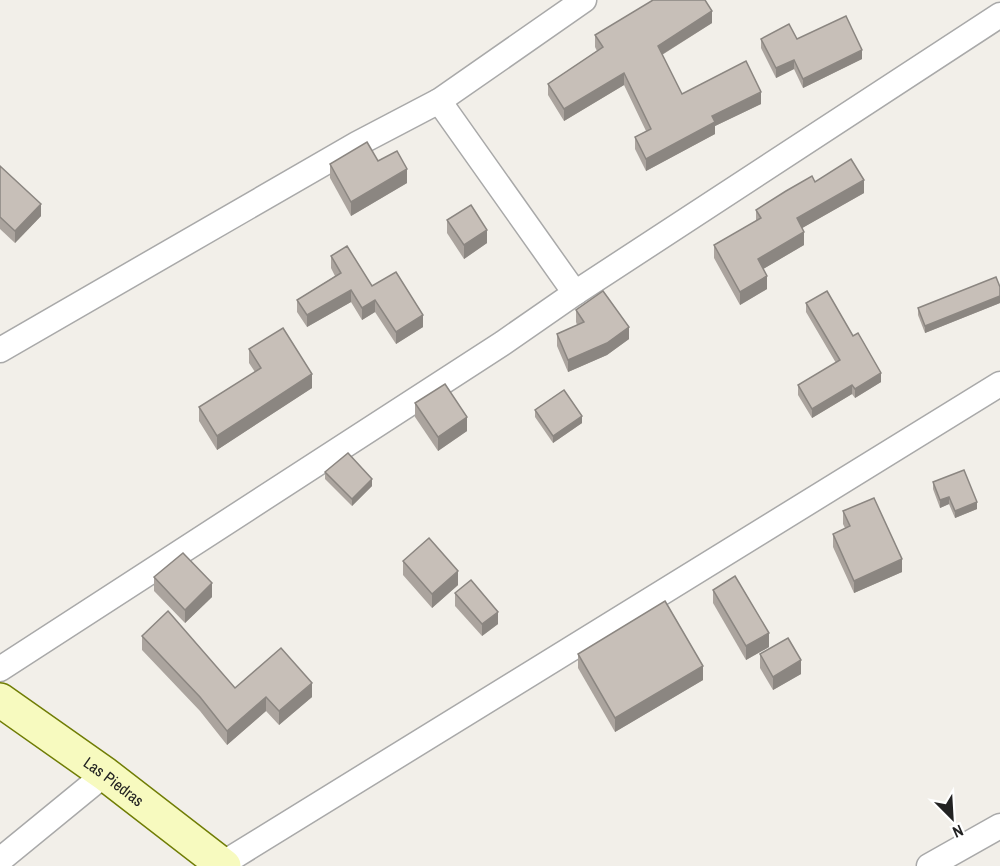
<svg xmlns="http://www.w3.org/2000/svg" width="1000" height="866" font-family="'Archivo Narrow',sans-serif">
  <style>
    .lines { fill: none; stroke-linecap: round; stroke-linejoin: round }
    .street-casing { stroke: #a9a9a9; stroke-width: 27 }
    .secondary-casing { stroke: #707d05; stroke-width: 36 }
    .street { stroke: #fff; stroke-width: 24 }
    .secondary { stroke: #f7fabf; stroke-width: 33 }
    .wall { fill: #aba49e }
    .shaded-wall { fill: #8b8681 }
    .building { fill: #c7bfb8; stroke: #8b8681; stroke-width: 1.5 }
    .labels { text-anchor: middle; stroke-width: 6; stroke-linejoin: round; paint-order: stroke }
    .street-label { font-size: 16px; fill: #222; stroke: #fff }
  </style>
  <rect width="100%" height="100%" fill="#f2efe9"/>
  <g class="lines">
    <g class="street-casing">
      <g id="street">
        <polyline points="575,293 1000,15"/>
        <polyline points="0,350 357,144 439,101 584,0"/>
        <polyline points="0,669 503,343 575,293 439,101"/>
        <polyline points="0,860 105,774"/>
        <polyline points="222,864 1000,384"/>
        <polyline points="929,866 1000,826"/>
      </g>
    </g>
    <g class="secondary-casing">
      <g id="secondary">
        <path id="s1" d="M0 700 105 774 224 866"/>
      </g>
    </g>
    <use href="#street" class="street"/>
    <use href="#secondary" class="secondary"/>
  </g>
  <g class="wall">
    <polygon points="712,23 662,55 682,94 761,104 715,126 715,134 646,171 635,149 635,137 646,131 624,85 564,121 548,95 548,84 597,51 595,47 595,35"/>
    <polygon points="761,39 797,39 862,59 803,88 794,69 776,78 761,48"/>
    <polygon points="330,164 407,183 351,216 330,178"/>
    <polygon points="0,166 41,216 15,243 0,229"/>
    <polygon points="815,182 864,193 802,228 804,245 763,269 767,289 740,305 714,258 714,245 756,221 756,210"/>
    <polygon points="447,220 487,243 464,259 447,233"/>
    <polygon points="331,256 372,286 423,327 396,344 375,312 362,320 351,302 307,327 297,312 297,300 335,276 331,268"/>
    <polygon points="1000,287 1000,303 925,333 918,315 918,308"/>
    <polygon points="806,303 853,336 881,382 855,398 852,394 812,418 798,395 798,385 836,363 806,312"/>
    <polygon points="576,310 629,339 607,355 568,372 557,346 557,334 577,325 576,322"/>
    <polygon points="249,349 312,388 217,450 199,421 199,407 255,372 249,363"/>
    <polygon points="415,403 467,431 438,451 415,417"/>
    <polygon points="535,410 582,423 553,443 535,417"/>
    <polygon points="325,472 372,486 352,506 325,479"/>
    <polygon points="933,482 977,509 955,518 949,504 940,508 933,489"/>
    <polygon points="843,511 902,572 854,593 833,547 833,534 845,528 843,524"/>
    <polygon points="403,561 458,585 432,608 403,575"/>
    <polygon points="154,577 212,597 185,623 154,591"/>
    <polygon points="713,590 769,647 746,660 713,603"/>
    <polygon points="455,593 498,624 482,636 455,606"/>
    <polygon points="142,636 235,688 312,697 279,725 266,711 227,745 200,711 142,650"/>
    <polygon points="578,654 703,680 615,732 578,668"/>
    <polygon points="760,654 801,674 773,690 760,668"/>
  </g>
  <g class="shaded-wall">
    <polygon points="712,11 712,23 658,57 658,46"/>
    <polygon points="862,50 862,59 803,88 803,79"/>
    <polygon points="794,60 794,69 776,78 776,68"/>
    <polygon points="624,73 624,85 564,121 564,109"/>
    <polygon points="761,92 761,104 715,126 715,134 646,171 646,159 712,116"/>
    <polygon points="407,169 407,183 351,216 351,202"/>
    <polygon points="864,180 864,193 797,231 797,218"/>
    <polygon points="41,204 41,216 15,243 15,231"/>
    <polygon points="487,230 487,243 464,259 464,245"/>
    <polygon points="804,232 804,245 758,272 758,259"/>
    <polygon points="767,276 767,289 740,305 740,292"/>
    <polygon points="351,290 351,302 307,327 307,315"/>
    <polygon points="1000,296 1000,303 925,333 925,326"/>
    <polygon points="375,300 375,312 362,320 362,308"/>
    <polygon points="423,315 423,327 396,344 396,332"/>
    <polygon points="629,327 629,339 607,355 568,372 568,360"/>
    <polygon points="881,373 881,382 855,398 855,389"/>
    <polygon points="312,374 312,388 217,450 217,436"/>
    <polygon points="852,385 852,394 812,418 812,409"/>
    <polygon points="582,416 582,423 553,443 553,436"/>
    <polygon points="467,417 467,431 438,451 438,437"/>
    <polygon points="372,479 372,486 352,506 352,499"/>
    <polygon points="949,497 949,504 940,508 940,500"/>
    <polygon points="977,502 977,509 955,518 955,511"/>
    <polygon points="902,559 902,572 854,593 854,581"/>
    <polygon points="458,571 458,585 432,608 432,594"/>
    <polygon points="212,583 212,597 185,623 185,610"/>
    <polygon points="498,612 498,624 482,636 482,624"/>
    <polygon points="769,633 769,647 746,660 746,646"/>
    <polygon points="801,660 801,674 773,690 773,677"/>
    <polygon points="703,666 703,680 615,732 615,718"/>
    <polygon points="312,683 312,697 279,725 279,711"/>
    <polygon points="266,697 266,711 227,745 227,731"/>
  </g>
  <g class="building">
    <polygon points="653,0 705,0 712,11 658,46 682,94 746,61 761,92 712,116 715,122 646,159 635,137 651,129 624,73 564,109 548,84 603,47 595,35"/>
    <polygon points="846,16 862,50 803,79 794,60 776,68 761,39 789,24 797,39"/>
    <polygon points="367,142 378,161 397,151 407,169 351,202 330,164"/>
    <polygon points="851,159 864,180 797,218 804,232 758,259 767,276 740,292 714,245 761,218 756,210 786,191 812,176 815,182"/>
    <polygon points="0,166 41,204 15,231 0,217"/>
    <polygon points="471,205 487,230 464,245 447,220"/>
    <polygon points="347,246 372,286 396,272 423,315 396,332 375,300 362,308 351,290 307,315 297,300 341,273 331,256"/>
    <polygon points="996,277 1000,287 1000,296 925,326 918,308"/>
    <polygon points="603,291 629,327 607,343 568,360 557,334 584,322 576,310"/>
    <polygon points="827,291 853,336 858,333 881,373 855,389 852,385 812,409 798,385 840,360 806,303"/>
    <polygon points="283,328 312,374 217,436 199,407 261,368 249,349"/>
    <polygon points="445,384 467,417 438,437 415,403"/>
    <polygon points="564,390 582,416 553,436 535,410"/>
    <polygon points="348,453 372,479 352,499 325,472"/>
    <polygon points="964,470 977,502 955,511 949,497 940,500 933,482"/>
    <polygon points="874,498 902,559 854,581 833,534 850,526 843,511"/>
    <polygon points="429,538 458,571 432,594 403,561"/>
    <polygon points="183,553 212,583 185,610 154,577"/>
    <polygon points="735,576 769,633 746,646 713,590"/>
    <polygon points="471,580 498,612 482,624 455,593"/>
    <polygon points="665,601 703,666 615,718 578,654"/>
    <polygon points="168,611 235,688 281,648 312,683 279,711 266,697 227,731 200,697 142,636"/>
    <polygon points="788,638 801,660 773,677 760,654"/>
  </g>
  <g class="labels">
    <g class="street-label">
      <text dy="6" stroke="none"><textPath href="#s1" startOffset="140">Las Piedras</textPath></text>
    </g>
  </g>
  <g transform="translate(952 818) rotate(156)" stroke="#ffffff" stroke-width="4.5" paint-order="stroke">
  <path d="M0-4.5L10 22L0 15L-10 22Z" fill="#222222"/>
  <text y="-9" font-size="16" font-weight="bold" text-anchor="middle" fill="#222222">N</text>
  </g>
</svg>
